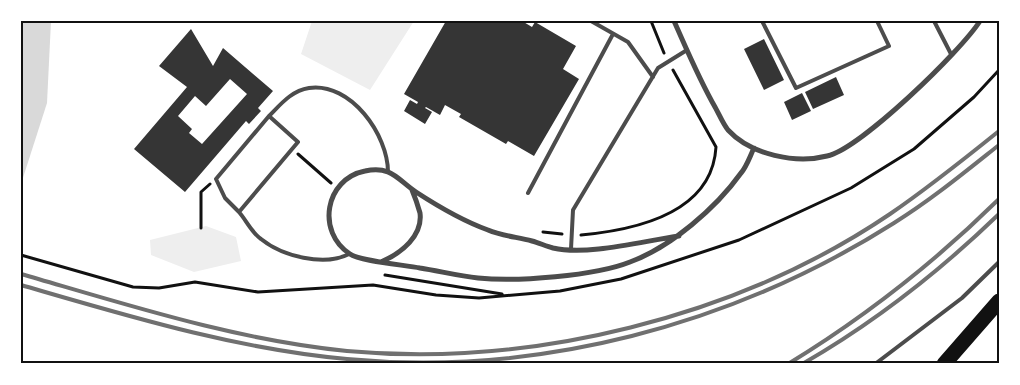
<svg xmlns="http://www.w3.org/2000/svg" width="1020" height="385" viewBox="0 0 1020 385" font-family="Poppins,sans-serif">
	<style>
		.green { fill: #eee }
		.water { fill: #d9d9d9 }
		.building { fill: #353535; fill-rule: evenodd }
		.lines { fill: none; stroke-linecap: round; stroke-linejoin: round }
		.path { stroke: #111; stroke-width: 3 }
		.service { stroke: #4c4c4c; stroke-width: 4 }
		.minor { stroke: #4c4c4c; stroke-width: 5 }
		.motorway { stroke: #111; stroke-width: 15 }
		.rail { stroke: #707070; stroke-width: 4 }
		.neatline { fill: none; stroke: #111; stroke-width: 2 }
	</style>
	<rect width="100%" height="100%" fill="#fff"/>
	<path class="green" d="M312,21H414L370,90L301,54Z
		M206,226L236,237L241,261L194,272L151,255L150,240Z"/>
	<path class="water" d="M21,21H51L47,103L21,184Z"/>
	<path class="building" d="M446,21H522L532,27L535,22L576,46L563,69L579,79L534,156L508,141L506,144L459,117L461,114L445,105L440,115L426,107L425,108L432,112L425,124L404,111L410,100L417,104L418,102L404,94Z
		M191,29L213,66L223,48L273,91L258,108L261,111L249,124L246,121L185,192L134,149L187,87L159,66ZM230,79L247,94L202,144L189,133L192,129L178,116L195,96L206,106Z
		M764,39L784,80L764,90L744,49Z
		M836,77L844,95L813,109L805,92Z
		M802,93L811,111L792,120L784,102Z"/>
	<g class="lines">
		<path class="path" d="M651,21L664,53
			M298,154L331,183
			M201,228V192L210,184
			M543,232L562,234
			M581,235C635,230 712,214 716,147L673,70
			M21,255L133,287L159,288L195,282L258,292L373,285L436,295L479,298L560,291L621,279L739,240L851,188L914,149L974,97L999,70
			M385,275L502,294"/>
		<path class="service" d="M591,21L628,42L653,77
			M762,21L796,88L889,46L877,21
			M934,21L951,54
			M528,193L613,34
			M239,212L225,198L216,179L269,116
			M571,249L573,210L658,68L687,50
			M349,254C324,267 282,256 261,239C252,233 246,220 239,212L298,142L269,116C281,104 291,91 309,88C351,82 388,135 388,172
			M875,364L962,298L999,262"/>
		<path class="minor" d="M674,21C687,50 699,79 715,107C719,114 723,124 728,130C751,155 796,164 827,156C860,149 961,51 980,21
			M679,236C643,241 588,256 553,248C546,246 539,243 532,241C517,237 502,236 488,230C463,221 439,207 416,192C398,180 391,165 365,171C325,179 316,232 350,254C359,261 405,265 420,268C439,271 459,276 478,278C516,282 595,276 630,262C671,247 716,208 741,173C747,166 750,156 754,148
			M383,261C401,253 423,236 420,213C418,206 415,197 412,190"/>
		<path class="motorway" d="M944,364L999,301"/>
		<path class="rail" d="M21,274C128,305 236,340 347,351C531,368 738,317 890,214C928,188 963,160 999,131
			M21,285C128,316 236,349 347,359C538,377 733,325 894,223C931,200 965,172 999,145
			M804,363C875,322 940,271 999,214
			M788,364C865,317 935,262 999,199"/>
	</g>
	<rect width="1020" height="385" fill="none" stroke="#ffffff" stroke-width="45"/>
	<rect x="22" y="22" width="976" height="340" class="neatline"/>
</svg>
